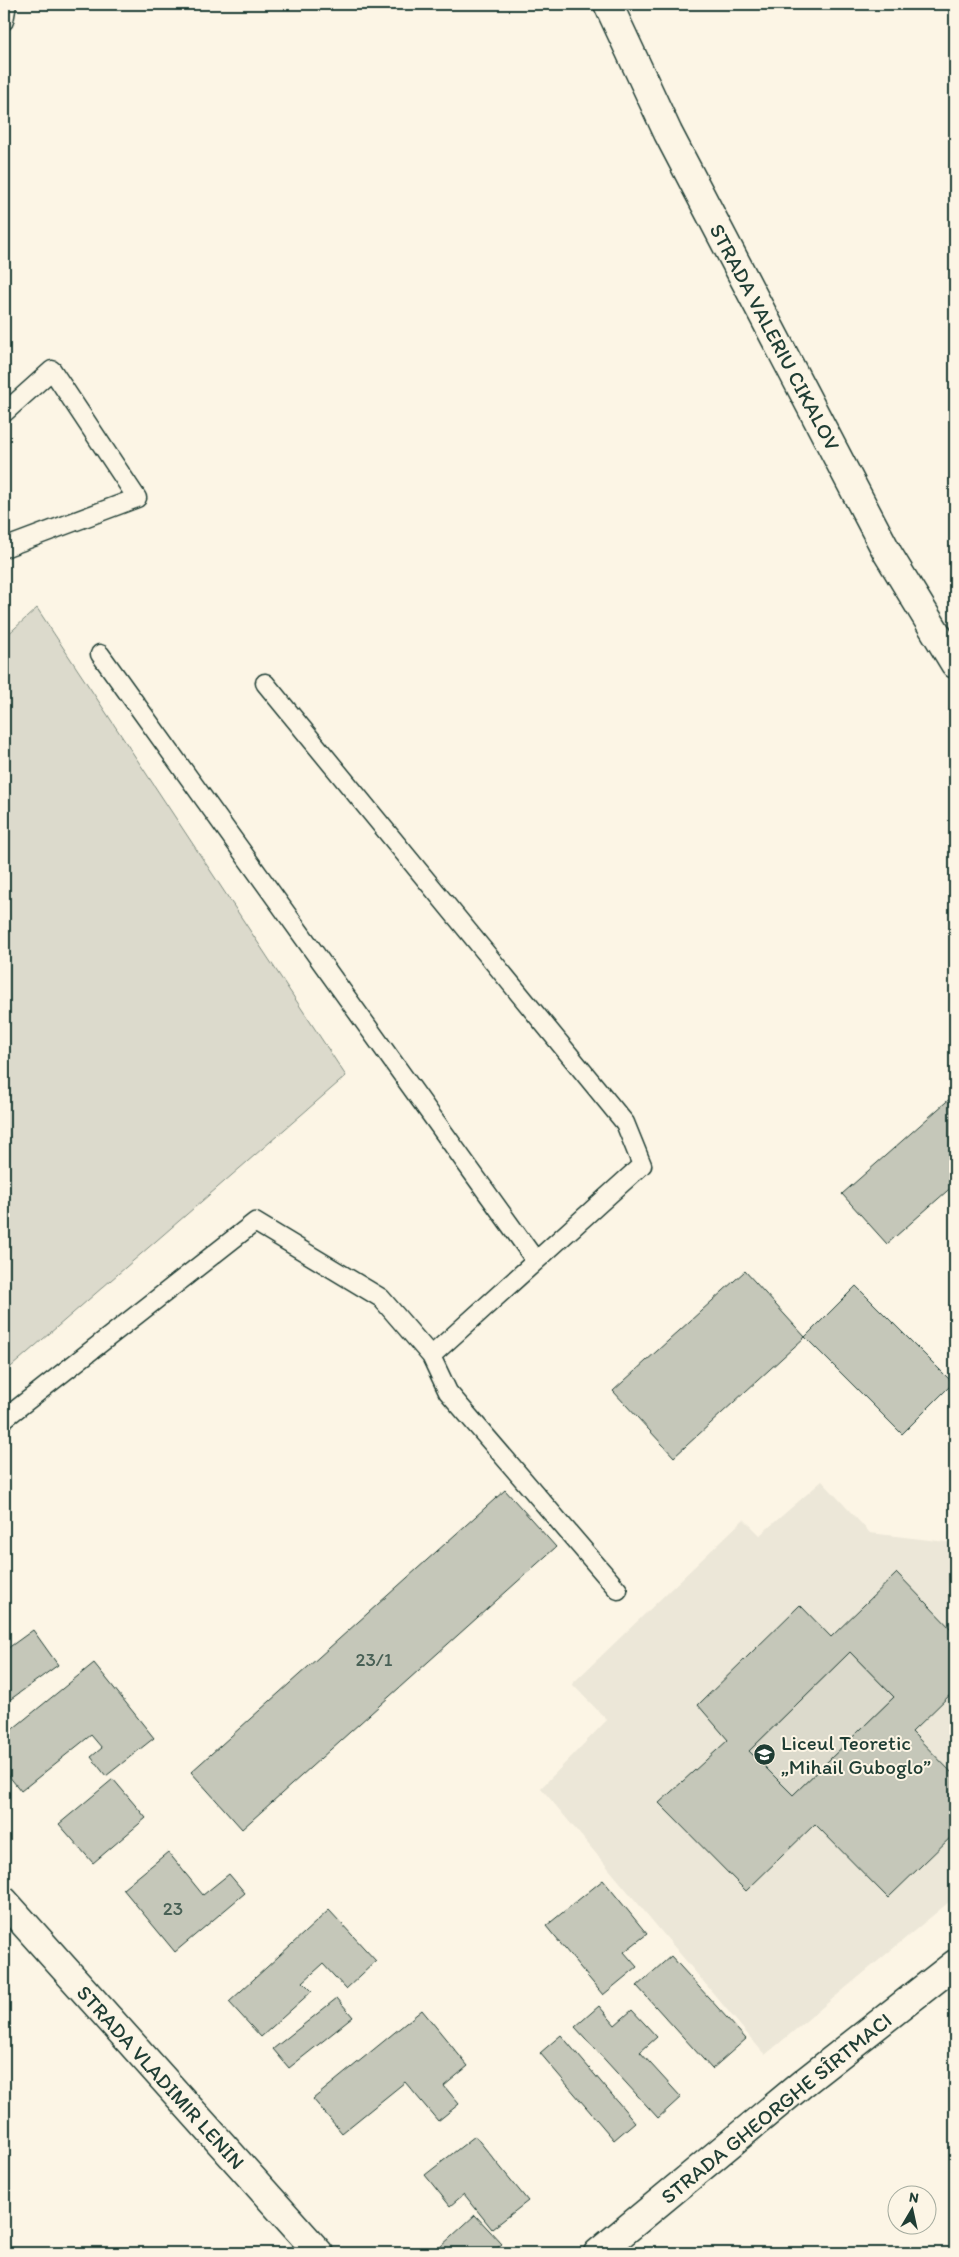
<svg xmlns="http://www.w3.org/2000/svg" width="959" height="2257" viewBox="0 0 959 2257" font-family="Itim,sans-serif">
	<style>
		.built { fill: #ece7d8 }
		.green { fill: #dcdacc; stroke: #7e8c80 }
		.building { fill: #c5c7b9; stroke: #1f3d34; fill-rule: evenodd }
		.lines { fill: none; stroke-linecap: round; stroke-linejoin: round }
		.service-casing { stroke: #1f3d34; stroke-width: 21 }
		.minor-casing { stroke: #1f3d34; stroke-width: 31 }
		.primary-casing { stroke: #1f3d34; stroke-width: 31 }
		.service { stroke: #fcf5e5; stroke-width: 18 }
		.minor { stroke: #fcf5e5; stroke-width: 28 }
		.primary { stroke: #fcf5e5; stroke-width: 28 }
		.labels { text-anchor: middle; dominant-baseline: central; stroke-width: 4; stroke-linejoin: round; paint-order: stroke }
		.number-label { font-size: 19px; fill: #486055 }
		.street-label { font-size: 21px; fill: #1f3d34; stroke: #fcf5e5 }
		.poi-label { font-size: 21px; fill: #1f3d34; stroke: #fcf5e5; text-anchor: start }
	</style>
	<rect width="100%" height="100%" fill="#fcf5e5"/>
	<filter id="ink" filterUnits="userSpaceOnUse"><feTurbulence type="fractalNoise" baseFrequency=".02" numOctaves="2"/><feDisplacementMap in="SourceGraphic" scale="10" xChannelSelector="R" yChannelSelector="G"/><feConvolveMatrix kernelMatrix="1 2 1 2 8 2 1 2 1" color-interpolation-filters="sRGB"/></filter>
	<g filter="url(#ink)">
		<path class="built" d="M822,1481L870,1533L955,1543V1897L765,2055L541,1788L607,1720L572,1684L744,1519L760,1535Z"/>
		<path class="green" d="M37,608L346,1076L4,1373V638Z
			M850,1652L894,1697L793,1795L749,1751Z"/>
		<path class="building" d="M954,1095L955,1184L887,1244L842,1194Z
			M745,1271L805,1337L674,1457L613,1391Z
			M856,1286L953,1383L902,1434L805,1337Z
			M505,1490L556,1547L242,1829L191,1772Z
			M897,1573L955,1633V1690L912,1732L955,1776V1833L888,1898L815,1824L746,1891L659,1803L728,1740L698,1705L800,1605L831,1637ZM850,1652L894,1697L793,1795L749,1751Z
			M33,1630L58,1665L4,1704V1651Z
			M94,1663L154,1738L106,1776L91,1757L102,1748L91,1735L21,1791L4,1770V1736Z
			M113,1779L146,1818L93,1863L59,1824Z
			M168,1852L203,1895L229,1874L245,1893L175,1952L123,1889Z
			M603,1880L647,1934L624,1952L637,1967L603,1995L546,1926Z
			M329,1910L376,1961L346,1989L323,1964L303,1982L312,1991L261,2037L229,2002Z
			M671,1956L746,2039L712,2069L637,1986Z
			M337,1998L353,2017L289,2068L273,2049Z
			M599,2006L615,2025L632,2010L657,2037L640,2052L681,2097L658,2118L575,2027Z
			M422,2010L468,2066L444,2086L459,2104L438,2121L405,2082L342,2133L313,2099Z
			M561,2035L635,2122L614,2140L540,2053Z
			M475,2136L528,2201L492,2229L464,2194L450,2206L425,2175Z
			M475,2215L502,2244L491,2253H446L440,2247Z"/>
		<g class="lines">
			<defs>
				<path id="service" d="M4,21L7,4
					M4,413L52,370L137,498L4,548
					M100,654L536,1261
					M265,683L625,1123L642,1165L431,1356
					M4,1419L255,1222L381,1298L431,1356L448,1392L618,1590"/>
				<path id="minor" d="M608,4L668,133L888,554L955,664
					M598,2253L802,2084L955,1964"/>
				<path id="primary" d="M4,1901L319,2253"/>
			</defs>
			<use href="#service" class="service-casing"/>
			<use href="#minor" class="minor-casing"/>
			<use href="#primary" class="primary-casing"/>
			<use href="#service" class="service"/>
			<use href="#minor" class="minor"/>
			<use href="#primary" class="primary"/>
		</g>
	</g>
	<defs>
		<symbol id="school-disc" viewBox="-11 -11 22 22"><circle r="9.5" fill="#1f3d34" stroke="#fcf5e5"/><path d="M0-5L7-2L0 1L-7-2ZM-4 1L0 2.5L4 1V4Q0 6-4 4Z" fill="#fff"/></symbol>
	</defs>
	<g fill-rule="evenodd">
		<use href="#school-disc" x="752" y="1742" width="25" height="25"/>
	</g>
	<g class="labels">
		<g class="number-label">
			<text x="374" y="1659">23/1</text>
			<text x="173" y="1908">23</text>
		</g>
		<g class="street-label">
			<text transform="translate(775 337) rotate(62)">STRADA VALERIU CIKALOV</text>
			<text transform="translate(161 2077) rotate(48)">STRADA VLADIMIR LENIN</text>
			<text transform="translate(776 2108) rotate(-39)">STRADA GHEORGHE SÎRTMACI</text>
		</g>
		<g class="poi-label">
			<text x="781" y="1742">Liceul Teoretic<tspan x="781" dy="24">„Mihail Guboglo”</tspan></text>
		</g>
	</g>
	<rect width="959" height="2257" fill="none" stroke="#fcf5e5" stroke-width="20"/>
	<rect x="10" y="10" width="939" height="2237" fill="none" stroke="#1f3d34" stroke-width="2" filter="url(#ink)"/>
	<g transform="translate(912 2210) rotate(9)"><circle r="24" fill="#fcf5e5" stroke="#a4ab9e"/>
	<path d="M0-4L9 19L0 12L-9 19Z" fill="#1f3d34"/>
	<text y="-8" font-size="14" font-weight="bold" text-anchor="middle" fill="#1f3d34">N</text>
	</g>
</svg>
